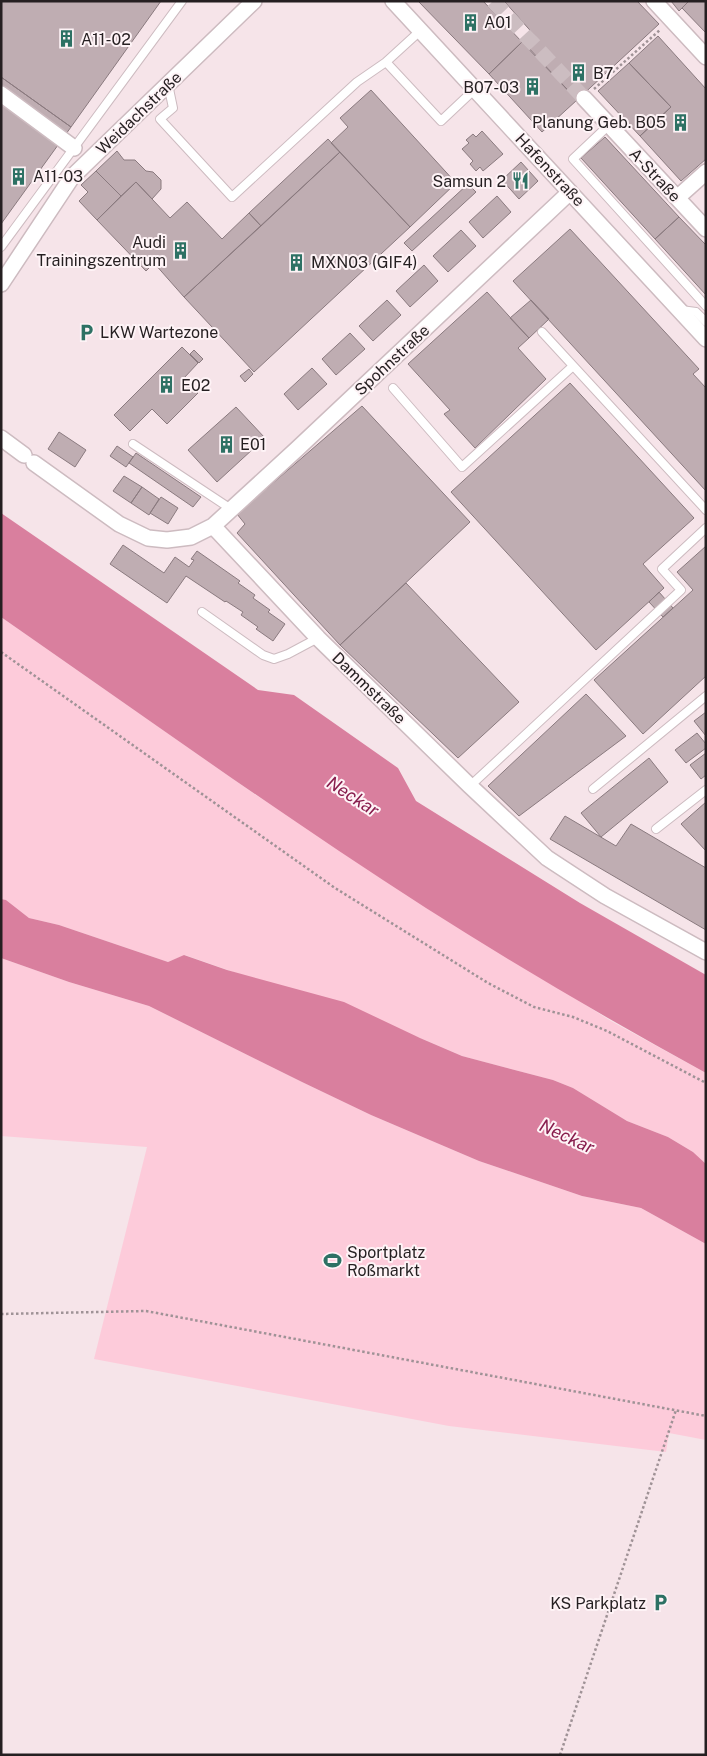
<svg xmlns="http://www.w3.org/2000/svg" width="707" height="1756" viewBox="0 0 707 1756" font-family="'Public Sans',sans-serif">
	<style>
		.green { fill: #fdcbda }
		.water { fill: #d97f9e }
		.building { fill: #bfadb2; stroke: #8a7a7f }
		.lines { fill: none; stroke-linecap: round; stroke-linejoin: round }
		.street-tunnel { stroke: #ccbdc1; stroke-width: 15; stroke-dasharray: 15 8; stroke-linecap: butt }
		.lane-casing { stroke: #cdbbc0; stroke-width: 10 }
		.street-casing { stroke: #cdbbc0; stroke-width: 18 }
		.path { stroke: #9f9296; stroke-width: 2.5; stroke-dasharray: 2.5 2.5; stroke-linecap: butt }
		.lane { stroke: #fff; stroke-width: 8 }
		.street { stroke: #fff; stroke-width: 15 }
		.labels { text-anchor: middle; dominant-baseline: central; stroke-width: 4; stroke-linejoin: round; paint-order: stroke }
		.poi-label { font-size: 16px; fill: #251f21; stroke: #fef3f6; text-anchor: start }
		.street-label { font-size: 16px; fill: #251f21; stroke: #fef3f6 }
		.water-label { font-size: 18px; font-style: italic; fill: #881d4d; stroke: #fef3f6 }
	</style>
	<rect width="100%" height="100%" fill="#f6e4e9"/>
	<path class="green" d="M1,617L253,793L611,1021L706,1073V1164L693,1152L668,1137L627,1121L573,1088L553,1080L462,1056L420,1038L185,955L168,962L59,925L29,918L6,900L1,899Z
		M1,958L69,982L149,1006L302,1082L371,1115L479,1161L582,1196L641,1208L706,1244V1440L669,1433L666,1452L449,1426L94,1359L147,1147L1,1136Z"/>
	<path class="water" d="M1,513L258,690L294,695L398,768L416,801L580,903L706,975V1073C611,1021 517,966 426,908C281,815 142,715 1,617Z
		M1,899L6,900L29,918L59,925L168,962L184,955L227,970L344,1002L420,1038L462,1056L553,1080L573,1088L627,1121L668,1137L693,1152L706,1164V1244L641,1208L582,1196L479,1161L371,1115L302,1082L149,1006L69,982L1,958Z"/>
	<path class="building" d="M1,1H161L71,127L1,77Z
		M418,1H483L522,42L489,74Z
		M504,1H637L659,24L577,100L527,46L536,37Z
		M671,1H689L679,11Z
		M689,1H706V33L682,8Z
		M658,36L706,89V159L681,181L640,136L671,107L629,63Z
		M522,42L577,100L542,132L489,74Z
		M629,63L671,107L640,136L598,91Z
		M1,77L71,127L1,224Z
		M371,90L456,183L410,227L331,143L348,127L340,118Z
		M482,131L503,154L483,171L480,167L476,171L470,164L473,161L462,149L469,143L466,140L473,134L476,137Z
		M605,137L679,217L655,239L581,158Z
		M328,139L340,152L261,226L249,213Z
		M117,151L124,160H135L146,171L153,172L161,180V189L152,199L136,182L121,196L96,171Z
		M340,152L410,227L254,372L184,297Z
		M521,162L538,181L519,199L502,180Z
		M96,171L121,196L97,220L79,201L88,192L81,185Z
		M136,182L170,218L187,202L222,239L249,213L261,226L184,297L154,263L146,271L97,220Z
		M468,184L476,192L412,251L404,243Z
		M497,196L511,212L483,238L469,222Z
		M679,217L706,245V295L655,239Z
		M570,229L699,369L693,374L706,388V491L513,281Z
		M461,230L476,246L448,272L433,256Z
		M424,265L438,281L410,307L396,291Z
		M487,292L529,338L518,348L546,379L475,448L444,414L450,410L408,364Z
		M387,300L401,315L373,341L359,326Z
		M531,300L549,319L529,338L510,318Z
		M350,333L365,349L336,375L322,359Z
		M182,347L198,363L184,378L198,393L167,424L152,409L130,431L114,415Z
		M194,350L203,359L199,363L190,354Z
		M312,368L327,384L298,410L284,394Z
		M249,369L253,374L245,382L240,376Z
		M570,383L694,518L643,564L664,588L596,650L451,492Z
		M362,406L470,522L340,645L237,533L245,524L237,514Z
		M236,407L265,438L217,482L188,450Z
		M59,432L86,450L75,467L48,449Z
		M117,446L133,457L126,467L110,456Z
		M136,453L201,497L193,507L129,463Z
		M124,476L142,487L131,503L113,491Z
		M142,487L159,499L149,515L131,503Z
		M161,497L178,508L168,524L150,513Z
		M123,545L164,573L175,557L189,567L194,560L191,559L197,551L240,581L238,583L255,595L253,598L270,610L268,612L285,624L273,641L256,629L258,627L241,615L243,612L226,601L225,602L186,576L167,603L110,564Z
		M706,546V676L643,734L594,680L693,590L677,572Z
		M406,583L519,702L458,758L340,645Z
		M659,592L673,608L663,617L649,602Z
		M586,694L626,736L519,816L488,786Z
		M706,712V736L694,721Z
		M697,733L706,744V748L686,763L675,750Z
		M706,753V775L701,779L690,765Z
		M649,758L668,782L601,837L581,813Z
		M706,802V851L681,824Z
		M565,816L616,846L631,824L706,868V930L550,839Z"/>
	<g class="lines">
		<path class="street-tunnel" d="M493,1L584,98"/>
		<defs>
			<path id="lane" d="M420,31L386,62L441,121L475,89
				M168,84L173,108L160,119L232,197L357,82L386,62
				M609,125L573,159L706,306
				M1,247L182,1
				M681,310L696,312L706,322
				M542,332L706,510
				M393,388L462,467L573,366
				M133,444L231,509
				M202,612L263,655L274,659L288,654L318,638
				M470,786L681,590L662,569L706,528
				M593,789L706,696
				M656,829L706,790"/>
			<path id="street" d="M393,1L706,339
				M654,1L706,57
				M1,94L74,148
				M584,98L706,229
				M677,198L706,172
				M1,284L72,177L254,1
				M1,438L24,455
				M34,463L119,524L148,538L167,540L191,537L213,526L297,449L570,192
				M213,526L318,638L470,786L547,858L605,896L706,952"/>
		</defs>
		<use href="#lane" class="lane-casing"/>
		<use href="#street" class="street-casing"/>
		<path class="path" d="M594,89L661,29
			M1,652L335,888L488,983L534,1007L573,1017L607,1031L706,1083
			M1,1314L146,1311L706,1416
			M560,1755L676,1410"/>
		<use href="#lane" class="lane"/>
		<use href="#street" class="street"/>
	</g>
	<defs>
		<symbol id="building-bare" viewBox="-9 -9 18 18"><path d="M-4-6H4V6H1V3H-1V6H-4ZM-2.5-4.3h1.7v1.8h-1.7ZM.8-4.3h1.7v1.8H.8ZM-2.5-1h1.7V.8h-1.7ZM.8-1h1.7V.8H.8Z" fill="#2d7164" stroke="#fef3f6" stroke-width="2.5" paint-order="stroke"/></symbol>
		<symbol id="restaurant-bare" viewBox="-9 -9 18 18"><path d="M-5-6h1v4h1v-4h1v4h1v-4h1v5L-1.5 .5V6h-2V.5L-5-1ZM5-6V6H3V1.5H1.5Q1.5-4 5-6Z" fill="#2d7164" stroke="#fef3f6" stroke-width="2.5" paint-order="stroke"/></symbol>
		<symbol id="parking-bare" viewBox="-9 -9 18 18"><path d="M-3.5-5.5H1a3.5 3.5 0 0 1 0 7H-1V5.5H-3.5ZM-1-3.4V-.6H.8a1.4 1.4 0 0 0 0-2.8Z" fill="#2d7164" stroke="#fef3f6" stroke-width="2.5" paint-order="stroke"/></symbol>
		<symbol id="stadium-bare" viewBox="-9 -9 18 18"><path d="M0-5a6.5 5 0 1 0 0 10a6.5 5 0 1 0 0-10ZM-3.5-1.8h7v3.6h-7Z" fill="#2d7164" stroke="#fef3f6" stroke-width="2.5" paint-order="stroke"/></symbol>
	</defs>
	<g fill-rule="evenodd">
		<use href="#building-bare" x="458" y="10" width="25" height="25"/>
		<use href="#building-bare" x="54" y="26" width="25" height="25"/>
		<use href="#building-bare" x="566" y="60" width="25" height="25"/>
		<use href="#building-bare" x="520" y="74" width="25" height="25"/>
		<use href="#building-bare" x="668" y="110" width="25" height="25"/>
		<use href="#building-bare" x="6" y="164" width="25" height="25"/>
		<use href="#restaurant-bare" x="508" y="168" width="25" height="25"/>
		<use href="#building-bare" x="168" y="238" width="25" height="25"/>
		<use href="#building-bare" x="284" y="250" width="25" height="25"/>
		<use href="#parking-bare" x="74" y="320" width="25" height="25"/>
		<use href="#building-bare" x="154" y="372" width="25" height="25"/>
		<use href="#building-bare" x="214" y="432" width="25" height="25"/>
		<use href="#stadium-bare" x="320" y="1248" width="25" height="25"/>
		<use href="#parking-bare" x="648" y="1590" width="25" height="25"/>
	</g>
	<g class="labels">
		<g class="poi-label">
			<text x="484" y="22">A01</text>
			<text x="81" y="39">A11-02</text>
			<text x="593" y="73">B7</text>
			<text x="519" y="87" text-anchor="end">B07-03</text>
			<text x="666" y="122" text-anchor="end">Planung Geb. B05</text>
			<text x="33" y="176">A11-03</text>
			<text x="506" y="181" text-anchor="end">Samsun 2</text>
			<text x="166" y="242" text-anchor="end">Audi<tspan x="166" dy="18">Trainingszentrum</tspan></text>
			<text x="311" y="262">MXN03 (GIF4)</text>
			<text x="100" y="332">LKW Wartezone</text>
			<text x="181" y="385">E02</text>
			<text x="240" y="444">E01</text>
			<text x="347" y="1252">Sportplatz<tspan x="347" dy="18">Roßmarkt</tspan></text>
			<text x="646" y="1603" text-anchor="end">KS Parkplatz</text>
		</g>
		<g class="street-label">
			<text transform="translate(139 113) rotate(-44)">Weidachstraße</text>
			<text transform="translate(550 170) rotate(47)">Hafenstraße</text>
			<text transform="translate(655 175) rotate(47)">A-Straße</text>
			<text transform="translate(392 360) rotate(-43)">Spohnstraße</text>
			<text transform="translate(369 688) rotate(44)">Dammstraße</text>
		</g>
		<g class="water-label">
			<text transform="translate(353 796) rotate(33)">Neckar</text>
			<text transform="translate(567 1136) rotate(25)">Neckar</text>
		</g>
	</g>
	<rect width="707" height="1756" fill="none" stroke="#251f21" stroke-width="5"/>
</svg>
